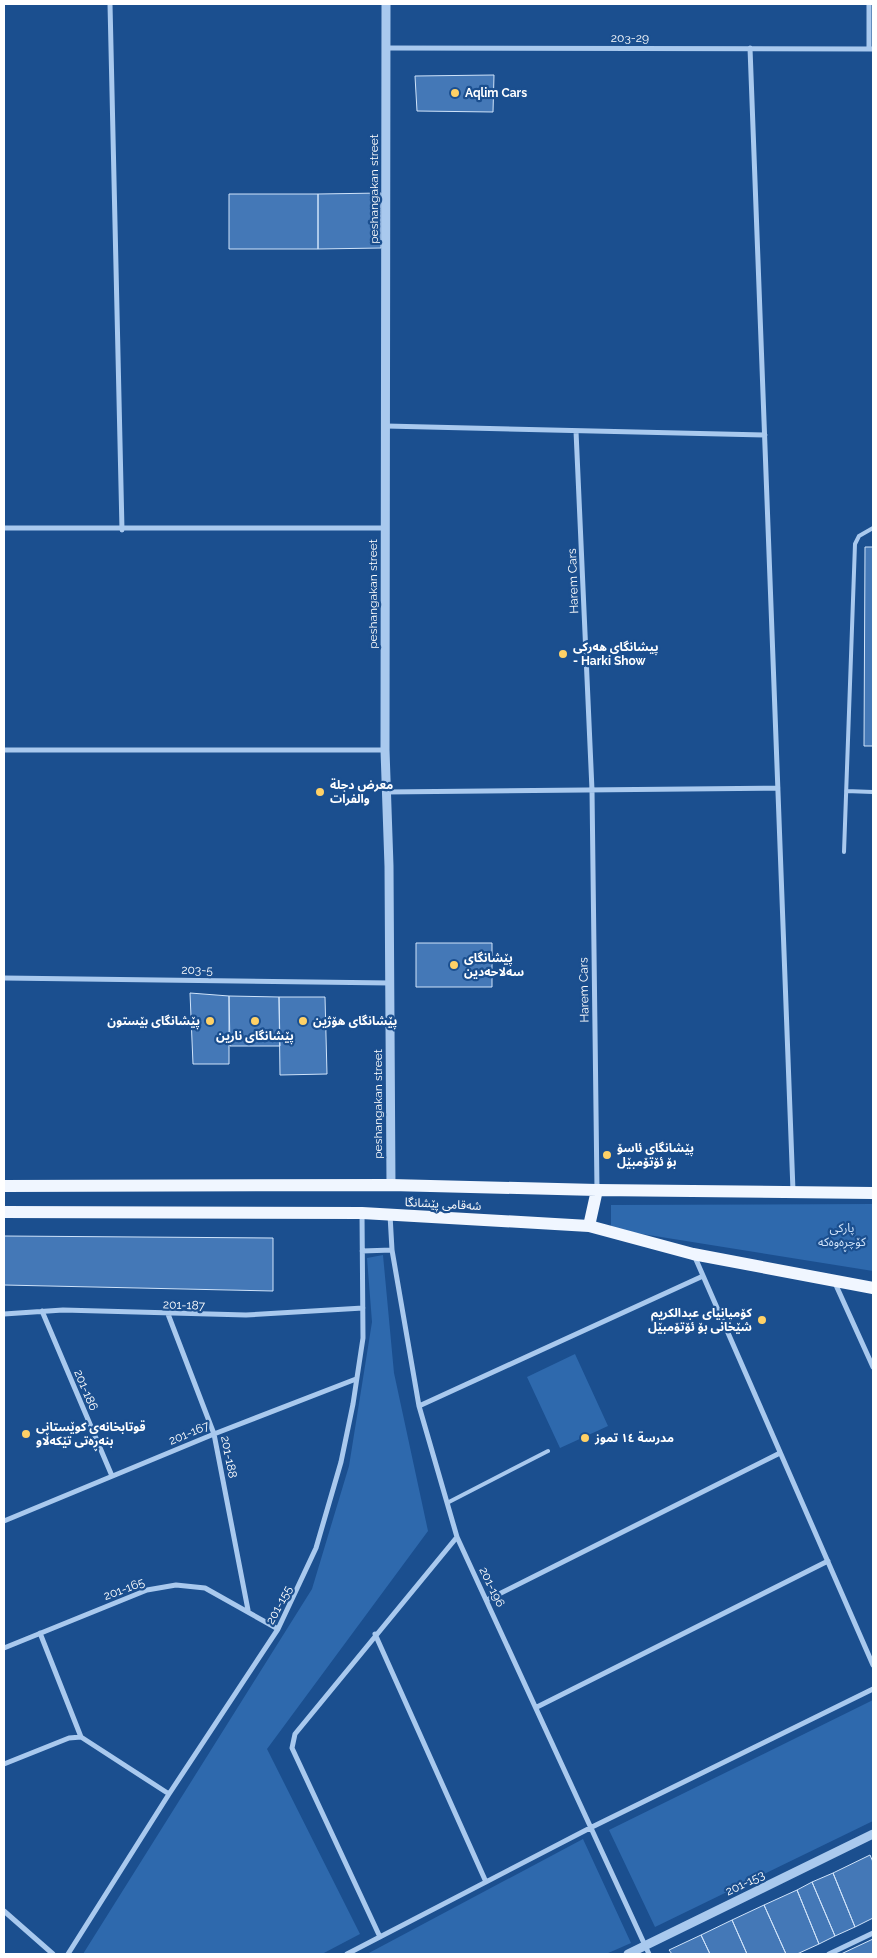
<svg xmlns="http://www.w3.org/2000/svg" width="877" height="1958" viewBox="0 0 877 1958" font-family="Raleway,'Noto Sans Arabic',sans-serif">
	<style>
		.green { fill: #2e69ad }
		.building { fill: #4478b7; stroke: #cfe3fa }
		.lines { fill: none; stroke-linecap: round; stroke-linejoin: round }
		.service { stroke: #a9c9ee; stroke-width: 4 }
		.minor { stroke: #a9c9ee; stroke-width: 5 }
		.tertiary { stroke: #a9c9ee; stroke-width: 9 }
		.primary { stroke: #f0f6ff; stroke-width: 12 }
		.poi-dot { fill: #ffd166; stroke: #1b4f8f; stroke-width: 2 }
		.labels { text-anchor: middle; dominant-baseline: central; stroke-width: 4.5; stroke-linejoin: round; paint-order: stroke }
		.street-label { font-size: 12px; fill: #fff; stroke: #1b4f8f }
		.poi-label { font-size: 12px; font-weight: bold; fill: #fff; stroke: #1b4f8f; text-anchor: start }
		.park-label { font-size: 12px; fill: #cfe3fa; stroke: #1b4f8f }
	</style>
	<rect width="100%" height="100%" fill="#1b4f8f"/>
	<path class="green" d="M873,1204V1271L611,1229V1205Z
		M383,1255L394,1373L428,1531L267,1749L360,1934L322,1954H83L312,1589L349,1466L372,1322L367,1258Z
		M575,1354L608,1426L560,1448L527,1377Z
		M873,1700V1821L655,1927L609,1830Z
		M583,1839L631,1943L606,1954H367Z"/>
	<path class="building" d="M494,75L493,112L417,111L415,76Z
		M381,193V248L318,249V194Z
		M229,194H318V249H229Z
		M865,547H873V746H864Z
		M416,943H492V987H416Z
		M190,993L229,996V1064H193Z
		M229,996L279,997L280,1046H230Z
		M279,997H325L327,1074L280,1075Z
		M4,1236L273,1238V1291L4,1285Z
		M870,1855L873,1862V1918L855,1927L833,1873Z
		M833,1873L855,1927L835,1936L812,1882Z
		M812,1882L835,1936L819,1944L797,1890Z
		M797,1890L819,1944L797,1954H786L764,1905Z
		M764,1905L786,1954H747L732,1920Z
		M732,1920L747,1954H710L701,1935Z
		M701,1935L710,1954H672L669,1950Z
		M873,1939V1954H841Z"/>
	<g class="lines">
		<path class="service" d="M846,791L873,792
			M844,852L855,544L859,536L873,528
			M447,1503L548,1451"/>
		<path class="minor" d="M110,4L122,530
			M387,48L873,49
			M750,48L793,1191
			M869,49V4
			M386,426L765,435
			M576,431L592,790L597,1190
			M4,528H386
			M4,750H385
			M386,792L778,788
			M4,978L390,983
			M390,1215L392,1250L419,1406L457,1537L649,1954
			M362,1251L392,1250
			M694,1255L873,1665
			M835,1283L873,1367
			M42,1311L112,1476
			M4,1314L63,1310L246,1315L363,1308
			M168,1314L214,1434L248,1610
			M419,1406L703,1276
			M4,1521L214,1434L356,1379
			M487,1600L780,1453
			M40,1633L81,1737
			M375,1634L486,1882
			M4,1648L147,1590L176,1585L205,1588L278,1629
			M537,1707L828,1561
			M4,1764L69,1738L81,1737L169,1794
			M4,1911L53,1954
			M380,1937L292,1748L295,1734L457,1537
			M68,1954L169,1794L278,1629L316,1548L341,1462L353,1404L363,1338L362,1213
			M347,1954L590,1828L873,1689
			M829,1954L873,1933"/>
		<path class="tertiary" d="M386,4L385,750L389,866L391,1185
			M628,1954L873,1834"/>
		<path class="primary" d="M4,1186L391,1185L597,1190L873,1193
			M4,1212L362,1213L589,1226L693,1254L873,1288
			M589,1226L597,1190"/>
	</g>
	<g class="poi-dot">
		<circle cx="455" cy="93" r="5"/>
		<circle cx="563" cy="654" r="5"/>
		<circle cx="320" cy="792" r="5"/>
		<circle cx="454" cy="965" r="5"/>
		<circle cx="210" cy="1021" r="5"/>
		<circle cx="255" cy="1021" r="5"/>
		<circle cx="303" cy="1021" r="5"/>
		<circle cx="607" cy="1155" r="5"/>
		<circle cx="762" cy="1320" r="5"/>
		<circle cx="26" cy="1434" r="5"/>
		<circle cx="585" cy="1438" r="5"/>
	</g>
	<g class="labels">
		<g class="street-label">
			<text x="630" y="38">203-29</text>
			<text transform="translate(374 189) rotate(-90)">peshangakan street</text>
			<text transform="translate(573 581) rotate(-92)">Harem Cars</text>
			<text transform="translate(373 594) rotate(-90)">peshangakan street</text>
			<text transform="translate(197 970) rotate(1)">203-5</text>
			<text transform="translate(584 990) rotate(-91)">Harem Cars</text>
			<text transform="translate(378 1104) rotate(-90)">peshangakan street</text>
			<text transform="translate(443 1204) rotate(3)">شەقامی پێشانگا</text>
			<text transform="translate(184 1305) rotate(2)">201-187</text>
			<text transform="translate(86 1390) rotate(67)">201-186</text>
			<text transform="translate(189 1433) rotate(-23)">201-167</text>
			<text transform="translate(229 1457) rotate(79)">201-188</text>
			<text transform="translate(492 1587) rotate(64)">201-196</text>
			<text transform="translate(124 1589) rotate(-21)">201-165</text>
			<text transform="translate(279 1605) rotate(-62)">201-155</text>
			<text transform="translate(745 1883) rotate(-26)">201-153</text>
		</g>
		<g class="poi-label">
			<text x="465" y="93">Aqlim Cars</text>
			<text x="573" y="647">پیشانگای هەرکی<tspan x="573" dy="14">- Harki Show</tspan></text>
			<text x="330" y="785">معرض دجلة<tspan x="330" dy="14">والفرات</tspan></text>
			<text x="464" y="958">پێشانگای<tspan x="464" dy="14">سەلاحەدین</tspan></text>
			<text x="200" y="1021" text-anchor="end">پێشانگای بێستون</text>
			<text x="313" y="1021">پێشانگای هۆژین</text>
			<text x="255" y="1036" text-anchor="middle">پێشانگای نارین</text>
			<text x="617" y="1148">پێشانگای ئاسۆ<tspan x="617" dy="14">بۆ ئۆتۆمبێل</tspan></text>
			<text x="752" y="1313" text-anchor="end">کۆمپانیای عبدالكريم<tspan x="752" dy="14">شێخانی بۆ ئۆتۆمبێل</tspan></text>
			<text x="36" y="1427">قوتابخانەی کوێستانی<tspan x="36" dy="14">بنەڕەتی تێکەڵاو</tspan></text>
			<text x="595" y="1438">مدرسة ١٤ تموز</text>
		</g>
		<g class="park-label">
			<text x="842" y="1228">پارکی<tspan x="842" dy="14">کۆچڕەوەکە</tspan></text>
		</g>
	</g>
	<rect width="877" height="1958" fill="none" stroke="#ffffff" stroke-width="10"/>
</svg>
